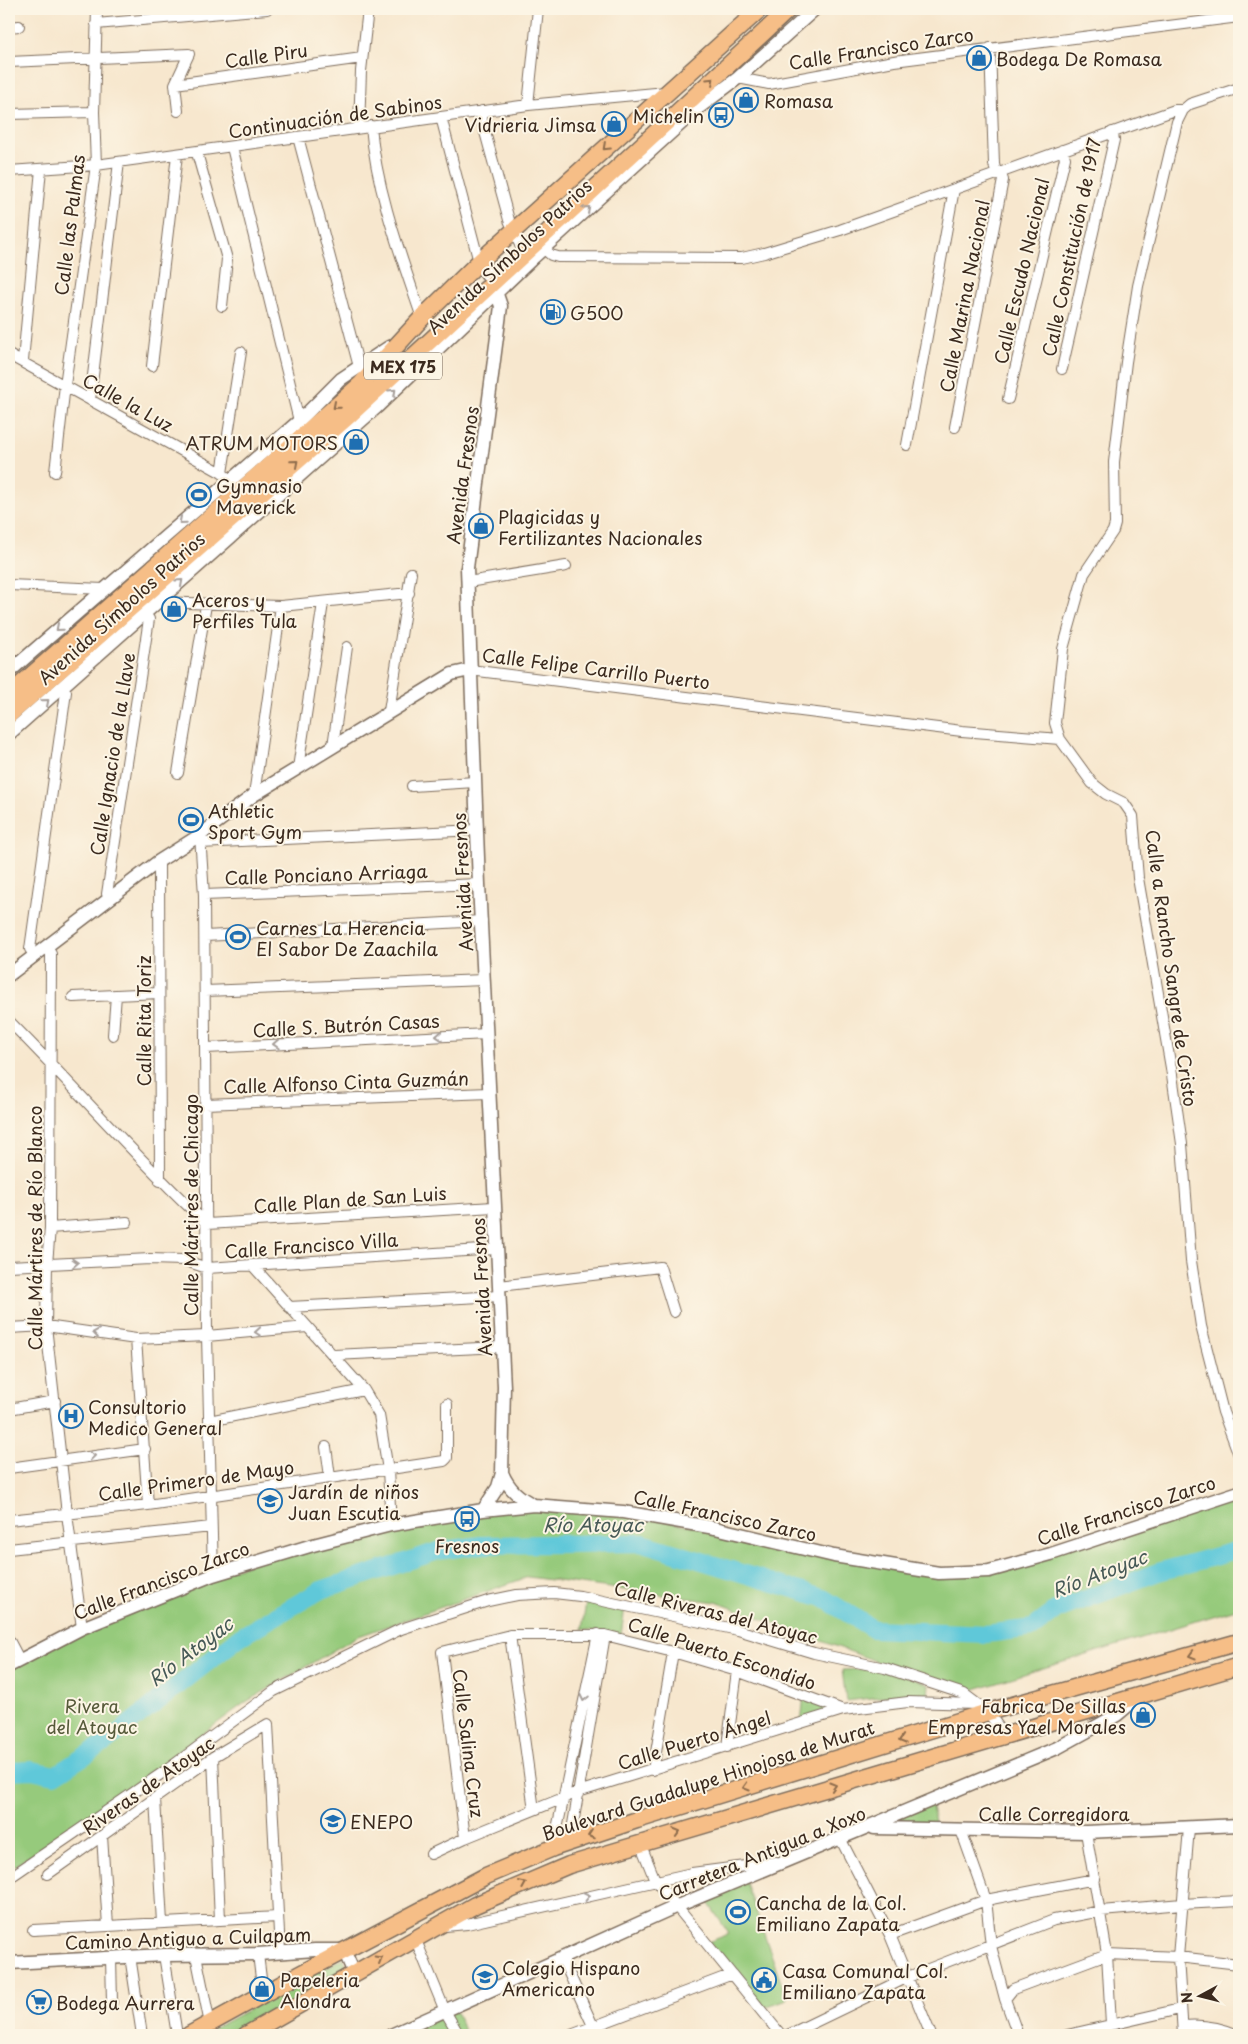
<svg xmlns="http://www.w3.org/2000/svg" width="1248" height="2044" viewBox="0 0 1248 2044" font-family="'Playpen Sans',sans-serif">
	<style>
		.green { fill: #96ca7b; stroke: #687a4c }
		.lines { fill: none; stroke-linecap: round; stroke-linejoin: round }
		.river { stroke: #5ec8d9; stroke-width: 18 }
		.minor-casing { stroke: #7d6c5c; stroke-width: 12 }
		.tertiary-casing { stroke: #7d6c5c; stroke-width: 15 }
		.primary-casing { stroke: #7d6c5c; stroke-width: 19 }
		.minor { stroke: #fff; stroke-width: 10 }
		.tertiary { stroke: #fff; stroke-width: 12 }
		.primary { stroke: #f6be87; stroke-width: 16 }
		.oneway { stroke: #8f6d4d }
		.oneway2 { stroke: #a79f9a }
		.labels { text-anchor: middle; dominant-baseline: central; stroke-width: 4; stroke-linejoin: round; paint-order: stroke }
		.shield { fill: #fcf5e5; stroke: #75675a; stroke-width: 1 }
		.shield-label { font-size: 16px; font-weight: bold; fill: #3b2a1e }
		.street-label { font-size: 18px; fill: #3b2a1e; stroke: #fcf5e5 }
		.poi-label { font-size: 18px; fill: #3b2a1e; stroke: #fcf5e5; text-anchor: start }
		.park-label { font-size: 18px; fill: #565a3a; stroke: #fcf5e5 }
		.water-label { font-size: 19px; font-style: italic; fill: #465956; stroke: #fcf5e5 }
	</style>
	<rect width="100%" height="100%" fill="#fcf5e5"/>
	<filter id="ink" filterUnits="userSpaceOnUse"><feTurbulence type="fractalNoise" baseFrequency=".02" numOctaves="2"/><feDisplacementMap in="SourceGraphic" scale="10" xChannelSelector="R" yChannelSelector="G"/><feConvolveMatrix kernelMatrix="1 2 1 2 8 2 1 2 1" color-interpolation-filters="sRGB"/></filter>
	<filter id="wash" filterUnits="userSpaceOnUse"><feTurbulence type="fractalNoise" baseFrequency=".0096" numOctaves="4" result="noise"/><feDisplacementMap in="SourceGraphic" scale="20" xChannelSelector="R" yChannelSelector="G"/><feGaussianBlur stdDeviation="1.12" result="paint"/><feColorMatrix in="noise" values="0 0 0 0 0 0 0 0 0 0 0 0 0 0 0 0 0 1.4 0 .05"/><feComposite in="paint" operator="in"/></filter>
	<g filter="url(#wash)">
		<rect width="100%" height="100%" fill="#f7e7ce"/>
		<path class="green" d="M1239,1496V1608L962,1693L716,1602L528,1577L356,1637L246,1702L134,1784L9,1870V1667L213,1575L313,1545L483,1510L623,1512L887,1566L989,1571Z
			M586,1602L625,1607L621,1635L582,1629Z
			M885,1668L929,1684L928,1697L889,1696L846,1701L842,1670Z
			M804,1692L843,1710L801,1726Z
			M930,1798L937,1832L860,1829Z
			M745,1880L787,1999L765,2007L708,1942L729,1934L705,1898Z
			M343,1958L351,1972L240,2035H202Z
			M452,2002L466,2035H376Z"/>
		<g class="lines">
			<path class="river" d="M9,1771L32,1770L55,1775L105,1743L240,1637L321,1590L438,1551L481,1545L643,1543L823,1598L873,1629L986,1634L1033,1628L1057,1610L1158,1572L1239,1550"/>
		</g>
	</g>
	<g filter="url(#ink)">
		<g class="lines">
			<defs>
				<path id="minor" d="M96,24L267,9
					M9,27L19,26
					M990,48L994,164L996,173
					M9,62L189,54L175,84L178,111
					M738,78L769,84L894,61L1239,17
					M175,84L362,58
					M1239,88L1190,104L1183,110L1177,122L1138,286L1126,362L1114,462L1115,524L1113,531L1084,574L1063,649L1055,723L1060,739L1092,783L1106,794L1124,803L1133,816L1138,878L1171,1068L1182,1144L1191,1261L1201,1326L1223,1412L1239,1455
					M528,105L538,9
					M482,111V121L509,220L524,254
					M9,114L94,112
					M441,117L479,262
					M371,126C376,190 401,256 422,318
					M359,128L361,71L368,9
					M298,137L359,367
					M232,147L299,421
					M197,153L227,259L222,306
					M9,171L96,165L528,105L666,92
					M544,249L551,255L558,257L742,258L764,253L840,230L1175,110H1183
					M9,355L222,473L230,480
					M23,361L41,169
					M152,366L177,155
					M1062,369L1114,140L1112,132
					M1008,399L1065,158L1062,150
					M90,400L119,162
					M955,427L1003,180L1000,172
					M907,445L954,189
					M55,472L65,385L96,165L94,112L97,9
					M222,473L241,352
					M468,582L566,566
					M9,585L104,589
					M158,602L281,606L409,593
					M470,670L962,731L1060,739
					M389,711L411,573
					M333,746L347,647
					M298,768L323,603
					M178,773L206,605
					M412,786L475,782
					M254,795L281,606
					M200,835L204,895L207,1336L213,1575
					M200,843L477,830
					M159,861L160,1181
					M204,895L479,884
					M110,899L107,894L149,619L145,614
					M205,936L482,921
					M47,947L51,954L50,1228L47,1264L46,1326L67,1514L82,1628
					M34,955L30,949L66,692L62,688
					M205,991L484,980
					M73,997L159,993
					M9,1021C76,1088 138,1160 207,1224L494,1207
					M113,1035L116,995
					M206,1048L487,1034
					M205,1104L489,1093
					M50,1228L127,1222
					M9,1266L150,1259L183,1260L207,1268L496,1249
					M253,1266L364,1390L379,1415L388,1470L391,1525
					M499,1286L660,1267L674,1312
					M289,1307L500,1296
					M9,1328L46,1326L136,1339L207,1336L307,1327
					M136,1339L148,1505
					M334,1355L501,1347
					M9,1409L55,1401
					M209,1421L364,1390
					M326,1447L330,1477
					M9,1468L145,1449
					M9,1520L148,1505L444,1461L447,1458V1404
					M9,1549L211,1527
					M510,1635L534,1810
					M9,1640L19,1659
					M727,1747L737,1671
					M213,1757L220,1920
					M653,1770L673,1652
					M155,1798L162,1923
					M961,1830L986,1900L991,1946L1005,1999L1018,2035
					M1086,1832L1107,1954L1111,2024
					M102,1836L108,1926
					M465,1838L442,1652L510,1635H605L673,1652L737,1671L843,1710
					M840,1838L890,1935L931,2035
					M570,1842L605,1635
					M640,1843L655,1880L781,2035
					M553,1848L598,1634
					M431,1854L465,1838L578,1792L843,1710L908,1702L977,1704
					M48,1874L213,1757L268,1724L280,1952
					M9,1878L168,1769L274,1691L401,1629L488,1601L517,1595L554,1593L580,1596L738,1630L814,1653L885,1668L964,1694L988,1712L1004,1735
					M445,1926L467,1924L692,1873L776,1862
					M33,1930L278,1917
					M890,1935L986,1900L1095,1879
					M415,1938L445,2011L459,2035
					M258,1954L263,1995
					M164,1955L177,2035
					M196,1955L210,2024
					M130,1956L142,2035
					M111,1958L112,2002
					M562,1958L594,2028
					M1005,1999L1013,1989L1107,1954L1178,1957L1239,1964
					M1183,2026C1202,2024 1220,2027 1238,2035
					M571,2035L730,1975
					M788,2035L908,1977L1054,1920L1101,1911L1182,1904L1239,1901
					M1067,2035L1180,2009
					M1183,2035L1178,1957L1189,1828"/>
				<path id="tertiary" d="M479,262L493,283L501,306L467,568L479,884L504,1387L502,1473L498,1487L483,1510
					M9,672L299,421L341,379L389,347
					M9,734L377,407L534,257L697,109L738,78L815,9
					M9,975L159,861L200,835L254,795L452,674L470,670
					M502,1473C509,1489 518,1497 534,1505
					M9,1666L82,1628L213,1575L313,1545L391,1525L483,1510L534,1505L623,1512L715,1528L834,1556L939,1573L989,1571L1051,1554L1239,1492
					M874,1828L1086,1832L1239,1825
					M9,1963L164,1955L258,1954L315,1950H344L354,1973
					M391,2035L675,1907L1057,1748L1117,1715L1137,1698"/>
				<path id="primary" d="M9,695L361,384L422,318L479,262L760,9
					M9,715L351,414L789,9
					M189,2035L300,1974L486,1876L553,1848L637,1820L988,1712L1239,1642
					M246,2035L475,1905L569,1865L1239,1666"/>
			</defs>
			<use href="#minor" class="minor-casing"/>
			<use href="#tertiary" class="tertiary-casing"/>
			<use href="#primary" class="primary-casing"/>
			<use href="#minor" class="minor"/>
			<use href="#tertiary" class="tertiary"/>
			<use href="#primary" class="primary"/>
		</g>
		<defs><path id="oneway-chevron" d="M-2-3.5L2.5 0L-2 3.5" fill="none" stroke-width="1.6" stroke-linecap="round" stroke-linejoin="round" transform="scale(1.25)"/></defs>
		<g class="oneway">
			<use href="#oneway-chevron" transform="translate(711 81) rotate(-43)"/>
			<use href="#oneway-chevron" transform="translate(606 147) rotate(137)"/>
			<use href="#oneway-chevron" transform="translate(336 406) rotate(139)"/>
			<use href="#oneway-chevron" transform="translate(295 463) rotate(-41)"/>
			<use href="#oneway-chevron" transform="translate(1192 1655) rotate(164)"/>
			<use href="#oneway-chevron" transform="translate(902 1740) rotate(163)"/>
			<use href="#oneway-chevron" transform="translate(833 1786) rotate(-17)"/>
			<use href="#oneway-chevron" transform="translate(746 1787) rotate(163)"/>
			<use href="#oneway-chevron" transform="translate(677 1832) rotate(-17)"/>
			<use href="#oneway-chevron" transform="translate(591 1835) rotate(161)"/>
			<use href="#oneway-chevron" transform="translate(523 1884) rotate(-23)"/>
			<use href="#oneway-chevron" transform="translate(379 1959) rotate(-30)"/>
		</g>
		<g class="oneway2">
			<use href="#oneway-chevron" transform="translate(587 209) rotate(-42)"/>
			<use href="#oneway-chevron" transform="translate(393 392) rotate(-43)"/>
			<use href="#oneway-chevron" transform="translate(182 521) rotate(139)"/>
			<use href="#oneway-chevron" transform="translate(180 582) rotate(-42)"/>
			<use href="#oneway-chevron" transform="translate(59 628) rotate(139)"/>
			<use href="#oneway-chevron" transform="translate(46 702) rotate(-41)"/>
			<use href="#oneway-chevron" transform="translate(439 1036) rotate(177)"/>
			<use href="#oneway-chevron" transform="translate(276 1044) rotate(177)"/>
			<use href="#oneway-chevron" transform="translate(75 1263) rotate(-3)"/>
			<use href="#oneway-chevron" transform="translate(258 1332) rotate(175)"/>
			<use href="#oneway-chevron" transform="translate(96 1333) rotate(-172)"/>
			<use href="#oneway-chevron" transform="translate(92 1456) rotate(-7)"/>
			<use href="#oneway-chevron" transform="translate(584 1698) rotate(102)"/>
			<use href="#oneway-chevron" transform="translate(587 1896) rotate(-13)"/>
		</g>
	</g>
	<defs>
		<symbol id="shop-ring" viewBox="-11 -11 22 22"><circle r="9.5" fill="#fcf5e5" stroke="#1f6fb2" stroke-width="1.5"/><path d="M-5-2.5h2.3a2.7 3.5 0 0 1 5.4 0H5L5.5 6h-11ZM-1.5-2.5h3a1.5 2.3 0 0 0-3 0Z" fill="#1f6fb2"/></symbol>
		<symbol id="bus-ring" viewBox="-11 -11 22 22"><circle r="9.5" fill="#fcf5e5" stroke="#1f6fb2" stroke-width="1.5"/><path d="M-5-6H5V4H4V6H2V4H-2V6H-4V4H-5ZM-3.5-4V0h7V-4ZM-3.5 1.2v1.5H-2V1.2ZM2 1.2v1.5H3.5V1.2Z" fill="#1f6fb2"/></symbol>
		<symbol id="fuel-ring" viewBox="-11 -11 22 22"><circle r="9.5" fill="#fcf5e5" stroke="#1f6fb2" stroke-width="1.5"/><path d="M-5.5-6h7V0h2V4h1.3V-2.5L3-4.5l.8-.8L6-3V5H2.5V1h-1V6h-7ZM-4.2-4.7v3.2H.2V-4.7Z" fill="#1f6fb2"/></symbol>
		<symbol id="stadium-ring" viewBox="-11 -11 22 22"><circle r="9.5" fill="#fcf5e5" stroke="#1f6fb2" stroke-width="1.5"/><path d="M0-5a6.5 5 0 1 0 0 10a6.5 5 0 1 0 0-10ZM-3.5-1.8h7v3.6h-7Z" fill="#1f6fb2"/></symbol>
		<symbol id="hospital-ring" viewBox="-11 -11 22 22"><circle r="9.5" fill="#fcf5e5" stroke="#1f6fb2" stroke-width="1.5"/><path d="M-5-5h3v3.5h4V-5h3V5h-3V1.5h-4V5h-3Z" fill="#1f6fb2"/></symbol>
		<symbol id="school-ring" viewBox="-11 -11 22 22"><circle r="9.5" fill="#fcf5e5" stroke="#1f6fb2" stroke-width="1.5"/><path d="M0-5L7-2L0 1L-7-2ZM-4 1L0 2.5L4 1V4Q0 6-4 4Z" fill="#1f6fb2"/></symbol>
		<symbol id="university-ring" viewBox="-11 -11 22 22"><circle r="9.5" fill="#fcf5e5" stroke="#1f6fb2" stroke-width="1.5"/><path d="M0-5L7-2L0 1L-7-2ZM-4 1L0 2.5L4 1V4Q0 6-4 4Z" fill="#1f6fb2"/></symbol>
		<symbol id="civic-ring" viewBox="-11 -11 22 22"><circle r="9.5" fill="#fcf5e5" stroke="#1f6fb2" stroke-width="1.5"/><path d="M-.6-6.5H3V-4.5H.6V-3L4-1V1h2V6H-6V1h2V-1L-.6-3ZM-1.2 2.5V6h2.4V2.5Z" fill="#1f6fb2"/></symbol>
		<symbol id="supermarket-ring" viewBox="-11 -11 22 22"><circle r="9.5" fill="#fcf5e5" stroke="#1f6fb2" stroke-width="1.5"/><path d="M-6-5.5h2.5l.6 2H6L4.5 2H-2.5L-4.4-4H-6ZM-1.5 3.2a1.3 1.3 0 1 0 .1 0ZM3 3.2a1.3 1.3 0 1 0 .1 0Z" fill="#1f6fb2"/></symbol>
	</defs>
	<g fill-rule="evenodd">
		<use href="#shop-ring" x="965" y="44" width="28" height="28"/>
		<use href="#shop-ring" x="732" y="86" width="28" height="28"/>
		<use href="#bus-ring" x="707" y="101" width="28" height="28"/>
		<use href="#shop-ring" x="600" y="110" width="28" height="28"/>
		<use href="#fuel-ring" x="539" y="298" width="28" height="28"/>
		<use href="#shop-ring" x="342" y="428" width="28" height="28"/>
		<use href="#stadium-ring" x="185" y="481" width="28" height="28"/>
		<use href="#shop-ring" x="467" y="512" width="28" height="28"/>
		<use href="#shop-ring" x="160" y="595" width="28" height="28"/>
		<use href="#stadium-ring" x="177" y="806" width="28" height="28"/>
		<use href="#stadium-ring" x="224" y="923" width="28" height="28"/>
		<use href="#hospital-ring" x="57" y="1402" width="28" height="28"/>
		<use href="#school-ring" x="256" y="1487" width="28" height="28"/>
		<use href="#bus-ring" x="453" y="1505" width="28" height="28"/>
		<use href="#shop-ring" x="1129" y="1701" width="28" height="28"/>
		<use href="#university-ring" x="319" y="1807" width="28" height="28"/>
		<use href="#stadium-ring" x="724" y="1898" width="28" height="28"/>
		<use href="#school-ring" x="471" y="1963" width="28" height="28"/>
		<use href="#civic-ring" x="750" y="1966" width="28" height="28"/>
		<use href="#shop-ring" x="248" y="1975" width="28" height="28"/>
		<use href="#supermarket-ring" x="25" y="1988" width="28" height="28"/>
	</g>
	<g class="labels">
		<rect class="shield" x="364" y="352.5" width="78" height="27" rx="4"/>
		<g class="shield-label">
			<text x="403" y="366">MEX 175</text>
		</g>
		<g class="street-label">
			<text transform="translate(881 48) rotate(-9)">Calle Francisco Zarco</text>
			<text transform="translate(266 55) rotate(-8)">Calle Piru</text>
			<text transform="translate(335 116) rotate(-8)">Continuación de Sabinos</text>
			<text transform="translate(69 225) rotate(-83)">Calle las Palmas</text>
			<text transform="translate(1071 247) rotate(-78)">Calle Constitución de 1917</text>
			<text transform="translate(509 256) rotate(-43)">Avenida Símbolos Patrios</text>
			<text transform="translate(1021 271) rotate(-77)">Calle Escudo Nacional</text>
			<text transform="translate(964 296) rotate(-79)">Calle Marina Nacional</text>
			<text transform="translate(128 402) rotate(29)">Calle la Luz</text>
			<text transform="translate(462 475) rotate(-82)">Avenida Fresnos</text>
			<text transform="translate(121 608) rotate(-42)">Avenida Símbolos Patrios</text>
			<text transform="translate(596 668) rotate(7)">Calle Felipe Carrillo Puerto</text>
			<text transform="translate(112 754) rotate(-81)">Calle Ignacio de la Llave</text>
			<text transform="translate(326 874) rotate(-2)">Calle Ponciano Arriaga</text>
			<text transform="translate(462 882) rotate(-93)">Avenida Fresnos</text>
			<text transform="translate(1172 968) rotate(82)">Calle a Rancho Sangre de Cristo</text>
			<text transform="translate(143 1021) rotate(-90)">Calle Rita Toriz</text>
			<text transform="translate(346 1025) rotate(-3)">Calle S. Butrón Casas</text>
			<text transform="translate(346 1082) rotate(-2)">Calle Alfonso Cinta Guzmán</text>
			<text transform="translate(350 1199) rotate(-4)">Calle Plan de San Luis</text>
			<text transform="translate(190 1205) rotate(-90)">Calle Mártires de Chicago</text>
			<text transform="translate(34 1228) rotate(-90)">Calle Mártires de Río Blanco</text>
			<text transform="translate(311 1245) rotate(-4)">Calle Francisco Villa</text>
			<text transform="translate(481 1287) rotate(-93)">Avenida Fresnos</text>
			<text transform="translate(196 1480) rotate(-8)">Calle Primero de Mayo</text>
			<text transform="translate(1126 1510) rotate(-18)">Calle Francisco Zarco</text>
			<text transform="translate(725 1515) rotate(12)">Calle Francisco Zarco</text>
			<text transform="translate(161 1580) rotate(-21)">Calle Francisco Zarco</text>
			<text transform="translate(716 1612) rotate(14)">Calle Riveras del Atoyac</text>
			<text transform="translate(722 1653) rotate(18)">Calle Puerto Escondido</text>
			<text transform="translate(694 1740) rotate(-17)">Calle Puerto Ángel</text>
			<text transform="translate(469 1743) rotate(83)">Calle Salina Cruz</text>
			<text transform="translate(708 1780) rotate(-18)">Boulevard Guadalupe Hinojosa de Murat</text>
			<text transform="translate(148 1785) rotate(-35)">Riveras de Atoyac</text>
			<text x="1054" y="1813">Calle Corregidora</text>
			<text transform="translate(762 1853) rotate(-22)">Carretera Antigua a Xoxo</text>
			<text transform="translate(188 1938) rotate(-2)">Camino Antiguo a Cuilapam</text>
		</g>
		<g class="poi-label">
			<text x="996" y="58">Bodega De Romasa</text>
			<text x="764" y="100">Romasa</text>
			<text x="704" y="115" text-anchor="end">Michelin</text>
			<text x="596" y="124" text-anchor="end">Vidrieria Jimsa</text>
			<text x="570" y="312">G500</text>
			<text x="338" y="442" text-anchor="end">ATRUM MOTORS</text>
			<text x="216" y="485">Gymnasio<tspan x="216" dy="21">Maverick</tspan></text>
			<text x="498" y="516">Plagicidas y<tspan x="498" dy="21">Fertilizantes Nacionales</tspan></text>
			<text x="192" y="599">Aceros y<tspan x="192" dy="21">Perfiles Tula</tspan></text>
			<text x="208" y="810">Athletic<tspan x="208" dy="21">Sport Gym</tspan></text>
			<text x="256" y="927">Carnes La Herencia<tspan x="256" dy="21">El Sabor De Zaachila</tspan></text>
			<text x="88" y="1406">Consultorio<tspan x="88" dy="21">Medico General</tspan></text>
			<text x="288" y="1491">Jardín de niños<tspan x="288" dy="21">Juan Escutia</tspan></text>
			<text x="467" y="1545" text-anchor="middle">Fresnos</text>
			<text x="1126" y="1705" text-anchor="end">Fabrica De Sillas<tspan x="1126" dy="21">Empresas Yael Morales</tspan></text>
			<text x="350" y="1821">ENEPO</text>
			<text x="756" y="1902">Cancha de la Col.<tspan x="756" dy="21">Emiliano Zapata</tspan></text>
			<text x="502" y="1967">Colegio Hispano<tspan x="502" dy="21">Americano</tspan></text>
			<text x="782" y="1970">Casa Comunal Col.<tspan x="782" dy="21">Emiliano Zapata</tspan></text>
			<text x="280" y="1979">Papeleria<tspan x="280" dy="21">Alondra</tspan></text>
			<text x="56" y="2002">Bodega Aurrera</text>
		</g>
		<g class="park-label">
			<text x="92" y="1705">Rivera<tspan x="92" dy="21">del Atoyac</tspan></text>
		</g>
		<g class="water-label">
			<text x="593" y="1524">Río Atoyac</text>
			<text transform="translate(1099 1573) rotate(-21)">Río Atoyac</text>
			<text transform="translate(190 1651) rotate(-37)">Río Atoyac</text>
		</g>
	</g>
	<rect width="1248" height="2044" fill="none" stroke="#fcf5e5" stroke-width="30"/>
	<g transform="translate(1200 1996) rotate(263)" stroke="#fcf5e5" stroke-width="4" paint-order="stroke">
	<path d="M0-4L9 19L0 12L-9 19Z" fill="#3b2a1e"/>
	<text y="-8" font-size="14" font-weight="bold" text-anchor="middle" fill="#3b2a1e">N</text>
	</g>
</svg>
